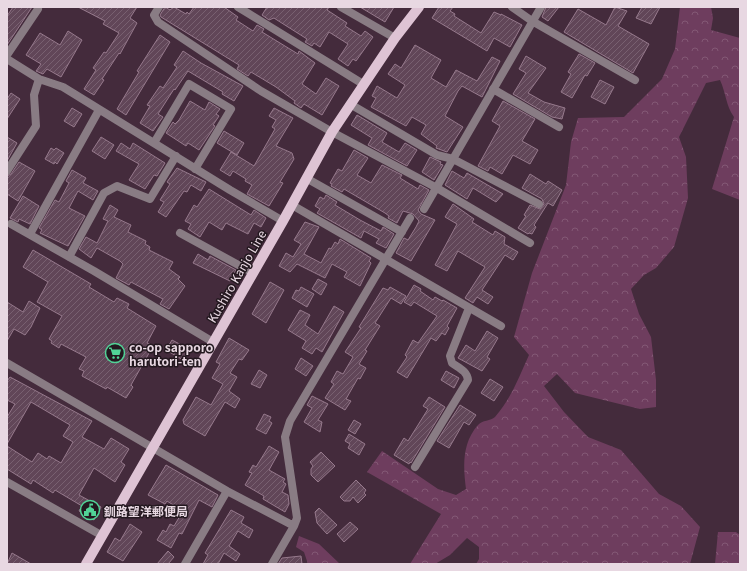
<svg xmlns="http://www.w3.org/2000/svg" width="747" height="571" viewBox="0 0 747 571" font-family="Georgia,'Noto Sans JP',serif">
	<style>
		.forest { fill: url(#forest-crowns) }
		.building { fill: url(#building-hatch); stroke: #96798c }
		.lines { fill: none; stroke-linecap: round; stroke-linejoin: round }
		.street { stroke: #897c84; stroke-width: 8 }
		.primary { stroke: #dec3d4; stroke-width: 10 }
		.labels { text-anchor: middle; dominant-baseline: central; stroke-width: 3; stroke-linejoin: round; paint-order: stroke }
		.street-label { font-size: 12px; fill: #e8d8e2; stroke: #23181f }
		.poi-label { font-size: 12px; font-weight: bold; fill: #e8d8e2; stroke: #23181f; text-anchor: start }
	</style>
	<defs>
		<pattern id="forest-crowns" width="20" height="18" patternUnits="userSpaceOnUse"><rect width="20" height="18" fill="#6e3d5e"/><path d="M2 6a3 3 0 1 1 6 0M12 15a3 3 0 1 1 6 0" fill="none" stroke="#835875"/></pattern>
		<pattern id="building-hatch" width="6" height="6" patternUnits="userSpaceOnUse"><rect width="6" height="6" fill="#614658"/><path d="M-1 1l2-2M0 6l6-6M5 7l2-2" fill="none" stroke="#786070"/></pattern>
	</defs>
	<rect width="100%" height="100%" fill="#442b3c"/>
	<path class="forest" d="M680,7H711L713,18L711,30L740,38V200L712,189L734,117C726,106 726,93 720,80L706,83L679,137L686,157L688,198L674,247L656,268L644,275L631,289L639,314L651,337L656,380V407L640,409L575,393L557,374L544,386L564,412L588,437L621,450L659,494L681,506L700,527L690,564H476L479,559V547L467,538L450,555L435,564H410L441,514L367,472L382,451L438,489L456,495L466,489C463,466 462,443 478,425C482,420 491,421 495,417C511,399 519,377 529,355L514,337L532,273L566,185L571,142L578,118L624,117L662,79L675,49Z
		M718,532H736L740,535V564H715Z
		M299,536L319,544L340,564H308L304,552L296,547Z"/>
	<path class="building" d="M13,7H32L7,45V16Z
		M78,7H137L130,18L137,23L120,54L119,53L102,79L104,80L94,95L84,89L96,70L93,68L104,52L106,53L119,33L103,24L105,21Z
		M165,7L170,10L174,7L186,14L187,12L189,14L194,7H224L238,17L236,20L253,31L257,25L264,29L262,32L298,54L299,51L315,63L302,84L316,94L326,78L339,86L322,115L304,104L301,108L294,103L295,101L276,87L251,72L248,76L237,69L239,65L161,17L160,15Z
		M267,7H329L327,10L347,23L345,26L361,36L365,31L373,37L356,61L353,59L348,66L338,59L348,44L329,32L320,47L314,43L312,46L305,42L307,39L277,20L274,18L269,20L262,15Z
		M360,7H394L385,22Z
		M439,7H453L450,11L455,14L454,16L481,33L494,12L501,15V14L522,25L510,47L494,38L487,51L432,18Z
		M546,7H559L548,21L542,17Z
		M615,7L627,11L618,26L649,44L633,73L564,32L578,9L606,25Z
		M642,7H660L651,24L636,18Z
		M68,31L82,40L61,77L47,69L43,74L36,71L41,64L26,55L40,33L60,45Z
		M160,35L170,42L126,115L117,109L139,72L137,71Z
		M415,45L441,60L431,78L446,87L456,70L477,81L492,57L500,61L482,97L462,86L458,91L445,116L463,127L447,152L436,148L437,146L421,134L426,125L412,117L406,126L371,107L376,98L372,96L377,86L397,98L405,85L388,74L395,64L401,68Z
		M183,51L201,63L243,86L234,101L222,94L223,92L188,71L175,90L174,89L158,114L163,117L153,131L140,123L150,106L147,105L160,86L163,88L177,67L174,65Z
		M579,54L595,63L587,76L585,75L572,98L561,92L571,74L568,72Z
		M526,56L546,68L528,93L544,102L565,108L562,119L552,117L513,94L526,73L519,69Z
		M600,80L614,87L605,104L591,97Z
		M11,93L20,99L7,119V99Z
		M190,101L205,110L209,102L220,109L216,114L219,116L213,125L215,126L199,150L188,143L186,146L166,133L173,122L175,124L179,120Z
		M503,101L535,119L522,141L538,150L530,164L513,155L502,174L490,167L488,171L478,166L500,126L492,121Z
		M72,108L82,114L74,127L64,121Z
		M274,108L293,118L276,146L292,153L294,159L280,182L283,183L269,206L247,194L252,185L245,181L246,179L233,171L230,176L220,170L231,152L254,166L275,129L272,127L276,120L269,116Z
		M357,115L387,133L382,142L399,152L405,143L417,150L407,166L368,145L372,138L351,125Z
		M224,131L244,143L237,155L217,143Z
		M7,137L17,143L7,161Z
		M101,137L114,145L105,159L92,151Z
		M121,143L130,149L133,143L165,163L157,176L154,175L145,189L129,180L139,164L116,151Z
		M51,148L54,150L56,148L64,153L57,164L55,162L54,164L45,159Z
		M354,150L368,158L357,175L371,183L382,165L402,175L400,178L418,189L420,185L429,190L418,210L421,214L435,220L411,261L396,253L404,238L408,240L416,227L419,221L413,214L403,211L397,223L388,218L389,216L385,213L344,189L342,192L331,186L332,184L330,183L338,169L342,171Z
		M430,157L441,162L440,164L443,165L434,180L422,172Z
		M19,162L35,171L18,201L7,194V176L11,174Z
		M177,168L206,182L201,191L191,185L187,192L184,191L166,217L158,212L164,202L160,200L170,184L167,182Z
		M72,170L86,178L83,183L98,191L93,200L78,191L69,208L85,216L68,246L40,233L42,230L39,228L55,200L59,202L69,183L66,181Z
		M452,171L464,178L467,173L503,194L496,202L473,188L467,199L445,185Z
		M530,174L546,184L548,181L562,190L553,206L548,203L534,225L536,227L532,234L529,233L528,234L518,228L526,216L524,215L530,205L540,209L544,204L542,199L522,188Z
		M209,189L251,215L254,210L266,218L261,227L254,223L248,234L226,223L222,230L209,222L200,237L188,229L191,224L185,221L194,205L197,207Z
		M326,195L337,202L335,205L360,220L381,231L383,227L394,234L386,248L376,243L379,239L364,231L361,238L317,213L320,209L315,206L320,197L324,199Z
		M23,196L39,206L30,224L19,219L18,222L10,218Z
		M453,204L474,219L472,222L493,235L495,231L505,237L504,244L518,252L513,260L505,255L482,290L493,297L488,304L477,297L473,303L465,298L485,267L458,251L447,271L435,265L457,224L445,217Z
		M110,205L118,210L114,217L131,225L128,232L146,241L145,244L150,247L149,250L173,262L169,269L180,277L178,279L185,286L169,309L160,304L163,299L161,298L131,282L129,285L116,278L123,264L120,261L97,248L91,258L79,249L86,237L97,243L108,221L103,219Z
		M305,222L319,227L304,254L321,263L329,248L331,249L335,242L338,244L340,239L371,258L369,261L371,263L360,286L344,277L347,272L332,264L325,278L297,264L290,272L279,266L286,253L293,257L301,244L294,240Z
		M33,250L91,284L89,287L114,302L117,298L129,304L127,308L156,326L147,343L153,346L131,385L133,387L126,398L107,387L106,389L82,376L84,371L79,369L86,357L61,344L59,348L51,343L52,341L49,339L62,316L37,302L48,282L23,267Z
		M198,254L208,260L210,256L236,270L230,281L193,263Z
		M318,279L327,284L321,295L312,289Z
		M270,282L284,290L266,323L252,314Z
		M414,285L421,289L420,291L433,300L435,297L442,301L443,300L457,308L447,326L449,328L445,335L442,333L436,341L431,338L407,378L397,372L407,357L405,355L413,340L418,343L437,316L414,302L411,306L404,302Z
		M301,287L314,294L307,307L292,298L296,290L299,291Z
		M390,287L406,296L401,304L391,298L375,323L380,326L365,350L367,351L359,364L366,368L360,379L358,378L346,399L351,401L345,410L325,398L334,384L331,382L337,371L343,374L353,357L345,352L361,328L359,327L383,288L388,290Z
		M29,301L40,308L31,327L25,335L14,329L7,341V302L23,312Z
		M334,306L344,312L322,352L316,348L312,354L302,348L306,341L288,330L300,310L310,315L305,325L318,334Z
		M487,331L498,338L487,357L490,359L482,371L458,358L466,345L475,351Z
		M229,338L249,350L242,360L239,359L230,373L237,377L229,391L240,399L235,408L225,402L205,436L184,424L183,420L196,397L211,405L223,384L212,378L220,364L216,362Z
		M172,340L189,349L183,360L166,350Z
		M301,358L313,366L306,376L295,369Z
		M259,370L267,375L260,388L251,384Z
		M446,371L459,378L454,388L441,380Z
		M10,377L92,421L82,437L104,449L111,438L129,449L121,462L125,465L115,482L94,468L79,495L101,507L94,520L79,511L82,506L55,490L53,493L33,480L31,484L7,469V446L32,462L38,453L47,459L49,456L61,463L73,442L63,436L70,425L31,402L7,444V417L15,404L7,400V381Z
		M490,379L503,387L494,401L481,393Z
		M312,396L328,404L318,420L322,422L320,432L304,422L312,408L307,405Z
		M429,397L445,407L411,463L410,462L409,464L394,455L404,438L408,441L428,409L423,406Z
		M460,405L476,415L469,425L464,422L449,448L437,441Z
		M264,414L271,417L269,421L272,423L266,434L256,429Z
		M354,420L361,424L355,434L348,430Z
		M349,434L365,444L359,455L348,448L350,444L345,441Z
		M269,446L279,452L269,470L285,479L283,482L286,484L282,492L288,495L289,504L285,512L263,499L264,496L245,485L252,473L249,472L253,465L256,467Z
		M321,452L335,466L318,482L311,475V469L313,466L310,462Z
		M166,465L218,495L212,507L199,500L182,534L179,533L171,548L157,540L163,530L166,532L170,524L174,526L183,511L167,501L165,504L148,495Z
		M356,480L366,490L364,493L366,495L358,503L353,497L350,501H344L340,497Z
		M319,508L337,525L327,534L317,523L315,512Z
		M231,510L244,517L241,523L253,530L249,538L238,531L229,546L240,554L236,561L224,553L218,564H203L208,555L205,553Z
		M350,522L358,529L344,542L337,534Z
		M130,524L142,532L123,561L107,552L115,538L120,541Z
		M168,551L174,557L168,564H157Z
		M12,553L31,564H7Z
		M301,556L302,564H278L282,558Z"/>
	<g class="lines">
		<path class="street" d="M159,7L154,15L158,22L261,91L332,132L437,188L530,243
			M238,7L363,84
			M341,7L395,38
			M512,7L532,21L635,80
			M7,55L38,9
			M7,59L39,79L63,87L230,190L283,221
			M493,89L559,127
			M350,104L437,155L453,159L539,204
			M154,143L189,84L231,109L195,169
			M7,171L36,126L34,95L39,79
			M306,178L402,232
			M292,205L501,326
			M424,209L541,7
			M11,224L94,271L213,342
			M180,233L253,273
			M30,234L99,110
			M69,257L104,193L117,186L150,199L176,156
			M7,363L227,491L294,526L272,564
			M415,467L468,380C467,371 459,368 452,363L450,356L469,308
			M7,482L101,535
			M294,526L297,518L285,437L290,421L410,218
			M185,564L227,491"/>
		<path class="primary" d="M86,564L283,221L332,132L395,38L419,7"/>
	</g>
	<defs>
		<symbol id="supermarket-ring" viewBox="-11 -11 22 22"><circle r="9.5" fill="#23181f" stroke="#51d397" stroke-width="1.5"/><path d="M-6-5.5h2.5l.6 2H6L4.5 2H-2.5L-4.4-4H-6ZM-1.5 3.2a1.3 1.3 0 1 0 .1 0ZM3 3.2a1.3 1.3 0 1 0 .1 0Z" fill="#51d397"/></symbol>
		<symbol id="civic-ring" viewBox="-11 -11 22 22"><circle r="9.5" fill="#23181f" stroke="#51d397" stroke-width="1.5"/><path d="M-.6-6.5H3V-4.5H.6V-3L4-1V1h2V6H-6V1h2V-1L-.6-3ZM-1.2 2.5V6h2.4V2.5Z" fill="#51d397"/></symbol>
	</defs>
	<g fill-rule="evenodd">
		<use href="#supermarket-ring" x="104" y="342" width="22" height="22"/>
		<use href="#civic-ring" x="79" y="499" width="22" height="22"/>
	</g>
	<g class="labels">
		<g class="street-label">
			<text transform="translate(236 276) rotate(-60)">Kushiro Kanjo Line</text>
		</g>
		<g class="poi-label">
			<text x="129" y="346">co-op sapporo<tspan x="129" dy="14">harutori-ten</tspan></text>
			<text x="104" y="510">釧路望洋郵便局</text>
		</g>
	</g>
	<rect width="747" height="571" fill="none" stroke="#e8d8e2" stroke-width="16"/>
</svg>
